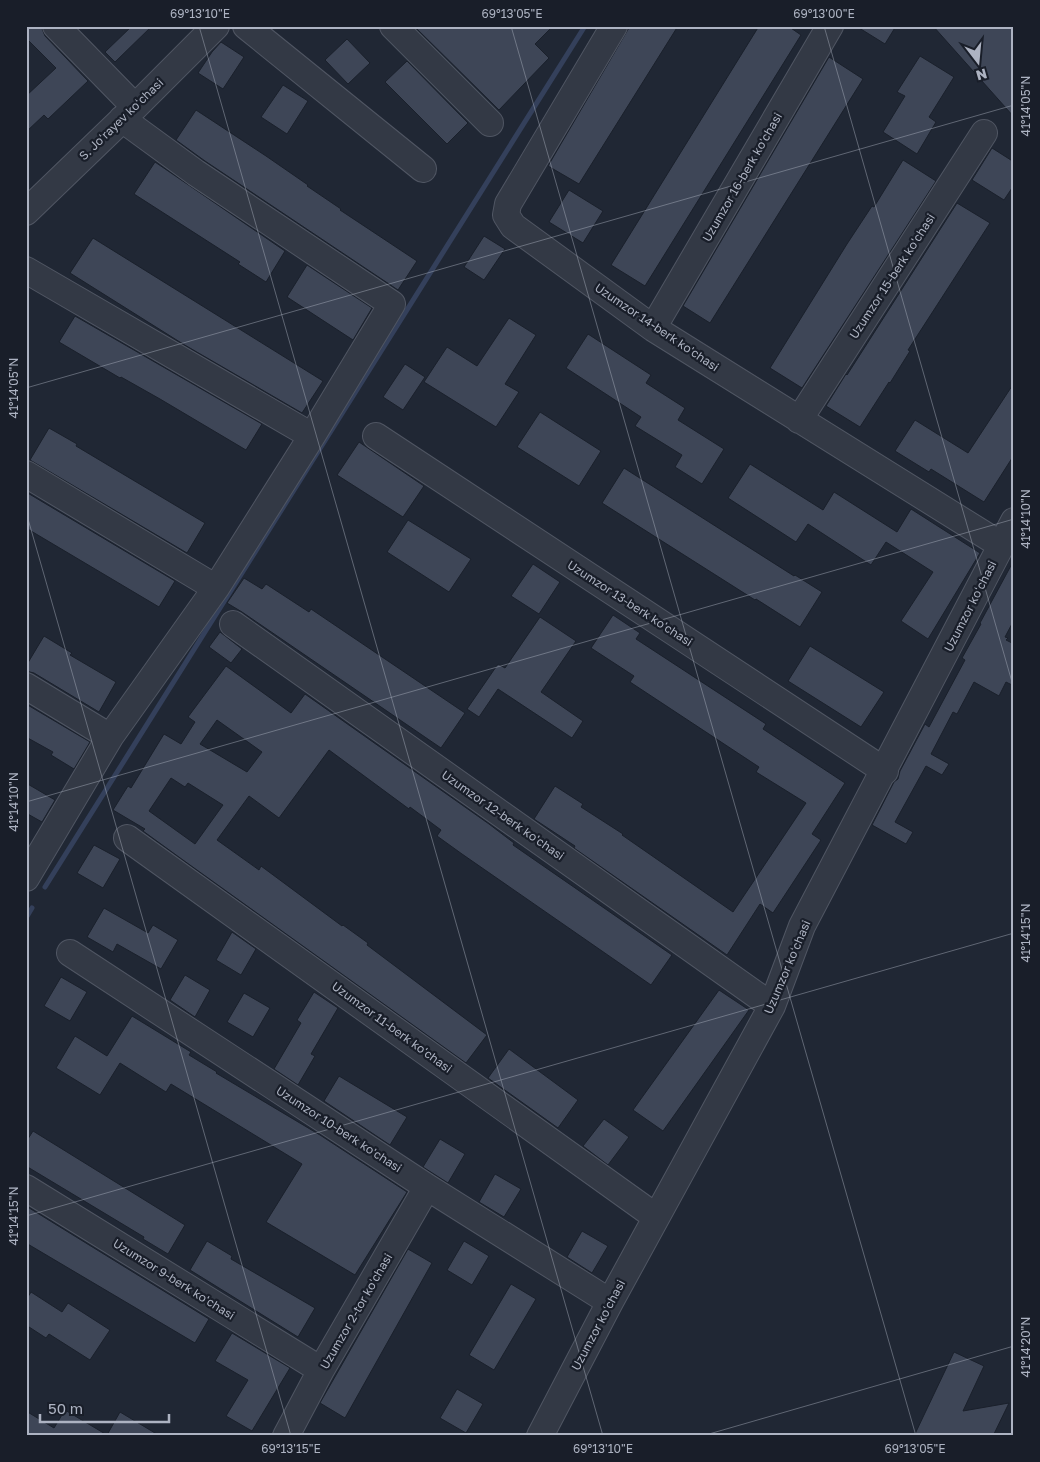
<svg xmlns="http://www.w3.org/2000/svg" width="1040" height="1462" viewBox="0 0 1040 1462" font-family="'Golos Text',sans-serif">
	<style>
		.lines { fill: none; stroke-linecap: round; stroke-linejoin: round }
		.stream { stroke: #34405b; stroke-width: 5 }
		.building { fill: #3e4657; stroke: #1a202b; fill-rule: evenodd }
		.minor-casing { stroke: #505663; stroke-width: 28 }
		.minor { stroke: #333945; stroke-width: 26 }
		.ticks { fill: none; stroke: #adb3c2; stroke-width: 1; stroke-opacity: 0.45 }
		.labels { text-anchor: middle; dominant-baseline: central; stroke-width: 4.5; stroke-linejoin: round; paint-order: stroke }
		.street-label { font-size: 12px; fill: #adb3c2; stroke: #191e29 }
		.neatline { fill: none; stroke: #adb3c2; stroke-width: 2 }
		.ticks-label { font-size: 12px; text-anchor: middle; fill: #adb3c2 }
	</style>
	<rect width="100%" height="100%" fill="#202734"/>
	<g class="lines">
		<path class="stream" d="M45,887L585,26
			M26,918L32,908"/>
	</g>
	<path class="building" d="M26,26H41L45,36L88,81L48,119L44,115L26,132V96L56,68L26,38Z
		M132,26H152L115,62L105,52Z
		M414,26H553L535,44L549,58L499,110Z
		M630,26H678L579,184L548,166Z
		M759,26H788L801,35L645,286L611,265Z
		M856,26H896L885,44Z
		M933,26H1014V117Z
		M347,39L370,63L348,84L325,60Z
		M221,42L244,57L223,89L198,73L212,52Z
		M920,56L954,77L929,117L936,122L917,154L883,132L905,96L897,92Z
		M829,57L863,79L710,323L683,306Z
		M407,61L468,123L447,144L385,82Z
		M283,85L308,101L287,134L261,117Z
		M196,110L266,156L308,185L307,186L341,209L340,210L417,261L398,290L205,161L176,140Z
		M992,148L1014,162V185L1004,200L972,180Z
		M903,160L936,181L802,388L770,368L847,244L872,206L874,207Z
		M155,162L285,251L266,282L238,264L240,262L134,194Z
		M569,190L603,211L583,243L549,222Z
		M957,203L990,223L908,350L910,351L890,383L889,382L860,427L826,406L846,374L847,375Z
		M484,236L505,249L484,280L464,267Z
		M93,238L323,381L302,413L183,344L70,273Z
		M307,265L372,308L353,340L287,297Z
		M75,316L262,424L246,450L160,399L121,377L120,378L59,342Z
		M509,318L536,335L505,384L519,392L496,427L424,382L447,347L477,366Z
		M588,334L651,375L646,383L685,408L678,420L724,449L702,484L675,467L682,455L635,426L641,417L566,368Z
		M405,364L425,377L403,410L383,397Z
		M1014,383V455L984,502L931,469L929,472L895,451L915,420L968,453Z
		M540,412L601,451L579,486L517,447Z
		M49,428L77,444L76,446L205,523L187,553L30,460Z
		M359,442L424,486L403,517L337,475Z
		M750,464L823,510L834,492L897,532L911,509L980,553L928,639L901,621L933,572L886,542L871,565L808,524L796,542L728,498Z
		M624,468L794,576L795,575L822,592L800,627L756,599L755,600L602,503Z
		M26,492L175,581L159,607L26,528Z
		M408,520L471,559L449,592L387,552Z
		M1014,560V620L1005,637L1008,638L1006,640L1014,644V686L1006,682L999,696L974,682L957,714L953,712L931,754L949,764L942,775L926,766L895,822L913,832L906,844L872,825L894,782L898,779L900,771L925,724L929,727L965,660L962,658L981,624L980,623Z
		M533,564L560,582L539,614L511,596Z
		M244,578L262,589L266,584L309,612L311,609L465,713L441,748L242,612L227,603Z
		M613,615L640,633L636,639L766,724L763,729L845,783L812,834L821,840L773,913L760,904L727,955L574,848L575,846L534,819L555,786L583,804L581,807L623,834L622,835L733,912L806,803L756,772L759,767L630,682L634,676L591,648Z
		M540,617L576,641L541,692L583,721L572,738L498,689L479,717L467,709L498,664L505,668Z
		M220,632L242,649L231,663L209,647Z
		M44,636L72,653L70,655L116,682L99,712L34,673L26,671V666Z
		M810,646L884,692L861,727L788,681Z
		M226,666L291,713L305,694L489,824L514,843L513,845L672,955L651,985L462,854L437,836L441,830L410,807L409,809L329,750L279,818L249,796L217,840L259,870L261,866L342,926L343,925L368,943L367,945L487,1035L466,1063L183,860L143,831L145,829L113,810L128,786L131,788L164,734L181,744L195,722L188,717ZM217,720L262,752L247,772L200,744ZM171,778L185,787L188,783L223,805L195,844L149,811Z
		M26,704L90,742L74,769L51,755L53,752L26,737Z
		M26,783L55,800L42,822L26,813Z
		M94,845L120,859L103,888L77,873Z
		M104,908L148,933L153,925L178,940L161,969L117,944L113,952L87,937Z
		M232,932L256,949L241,975L216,960Z
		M185,975L210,990L195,1017L170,1000Z
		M61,977L87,992L70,1021L44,1006Z
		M719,990L749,1010L663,1131L633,1110Z
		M314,992L338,1008L311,1054L315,1056L298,1085L274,1069L301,1023L297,1020Z
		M244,993L270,1008L253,1037L227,1022Z
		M132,1016L191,1052L189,1055L217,1072L216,1073L320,1135L407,1192L355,1275L266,1222L302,1164L171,1084L166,1092L120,1063L100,1095L56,1068L75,1036L107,1056Z
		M509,1049L578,1100L558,1128L488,1078Z
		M339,1076L407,1117L390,1145L324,1101Z
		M604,1119L629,1137L608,1165L583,1146Z
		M33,1131L185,1225L168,1254L143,1239L144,1237L26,1166V1142Z
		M440,1139L465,1154L448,1183L423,1167Z
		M495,1174L521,1189L504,1217L479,1202Z
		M26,1206L209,1319L195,1343L26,1243Z
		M582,1231L608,1246L592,1273L567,1257Z
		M207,1241L232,1256L231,1259L315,1308L298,1337L190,1270Z
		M464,1241L489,1256L472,1285L447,1270Z
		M408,1249L432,1263L345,1418L320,1403Z
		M511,1284L536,1299L494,1370L469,1355Z
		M31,1292L62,1312L68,1303L110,1330L90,1360L49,1334L46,1338L26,1325V1300Z
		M232,1333L290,1368L252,1431L226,1416L248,1380L215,1361Z
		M954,1352L984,1366L963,1411L1009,1403L993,1436H914Z
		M457,1389L483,1404L466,1433L440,1418Z
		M65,1410L107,1435L120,1412L160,1436H26V1411L54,1428Z"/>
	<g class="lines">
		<defs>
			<path id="minor" d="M56,26L135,107
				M246,26L423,169
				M393,26L490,123
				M614,26L508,204L506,215L513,226L653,328L1001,545
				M26,212L135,107L216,26
				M26,270L312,436
				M653,328L830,26
				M799,420L984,133
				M376,436L885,771
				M26,474L216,588
				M233,624L772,1006
				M26,686L110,737
				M127,838L656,1217
				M26,878L110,737L216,588L312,436L392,304L196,173L122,119
				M70,953L427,1187L610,1302
				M26,1188L321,1370
				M286,1436L321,1370L427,1187
				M540,1436L610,1302L772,1006L802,926L1014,521"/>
		</defs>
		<use href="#minor" class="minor-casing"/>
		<use href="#minor" class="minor"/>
	</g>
	<path class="ticks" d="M199,26L603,1436M511,26L916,1436M824,26L1014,689M26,388L1014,105M26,512L291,1436M26,802L1014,519M26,1216L1014,933M702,1436L1014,1346"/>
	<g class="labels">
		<g class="street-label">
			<text transform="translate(121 119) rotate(-44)">S. Joʻrayev koʻchasi</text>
			<text transform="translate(742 177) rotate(-60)">Uzumzor 16-berk ko'chasi</text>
			<text transform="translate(892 276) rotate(-57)">Uzumzor 15-berk ko'chasi</text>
			<text transform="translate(657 327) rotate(34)">Uzumzor 14-berk ko'chasi</text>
			<text transform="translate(630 603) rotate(33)">Uzumzor 13-berk ko'chasi</text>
			<text transform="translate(970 606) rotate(-63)">Uzumzor koʻchasi</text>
			<text transform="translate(503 815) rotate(35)">Uzumzor 12-berk ko'chasi</text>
			<text transform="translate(787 967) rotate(-67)">Uzumzor koʻchasi</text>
			<text transform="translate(392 1027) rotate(36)">Uzumzor 11-berk ko'chasi</text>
			<text transform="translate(339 1129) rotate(33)">Uzumzor 10-berk ko'chasi</text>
			<text transform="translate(174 1279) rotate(32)">Uzumzor 9-berk ko'chasi</text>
			<text transform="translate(356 1311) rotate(-60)">Uzumzor 2-tor ko'chasi</text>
			<text transform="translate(598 1325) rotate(-62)">Uzumzor koʻchasi</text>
		</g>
	</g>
	<rect width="1040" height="1462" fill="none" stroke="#191e29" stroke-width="55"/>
	<g transform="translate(978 62) rotate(164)" stroke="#191e29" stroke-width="4" paint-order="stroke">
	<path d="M0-4L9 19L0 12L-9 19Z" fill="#adb3c2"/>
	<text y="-8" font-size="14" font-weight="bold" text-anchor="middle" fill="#adb3c2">N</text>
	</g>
	<path d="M40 1414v8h129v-8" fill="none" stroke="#adb3c2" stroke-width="2.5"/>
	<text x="48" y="1414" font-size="15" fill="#adb3c2" stroke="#191e29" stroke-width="4" paint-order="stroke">50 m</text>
	<rect x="28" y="28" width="984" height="1406" class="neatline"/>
	<g class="ticks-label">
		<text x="200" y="18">69°13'10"E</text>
		<text x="512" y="18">69°13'05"E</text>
		<text x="824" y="18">69°13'00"E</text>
		<text transform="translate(1026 106) rotate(-90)" y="4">41°14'05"N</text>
		<text transform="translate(14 388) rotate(-90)" y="4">41°14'05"N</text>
		<text transform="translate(1026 519) rotate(-90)" y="4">41°14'10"N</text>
		<text transform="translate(14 802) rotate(-90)" y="4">41°14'10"N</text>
		<text transform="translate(1026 933) rotate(-90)" y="4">41°14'15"N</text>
		<text transform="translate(14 1216) rotate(-90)" y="4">41°14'15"N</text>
		<text transform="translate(1026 1347) rotate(-90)" y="4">41°14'20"N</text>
		<text x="291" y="1453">69°13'15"E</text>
		<text x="603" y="1453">69°13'10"E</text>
		<text x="915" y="1453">69°13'05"E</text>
	</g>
</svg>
